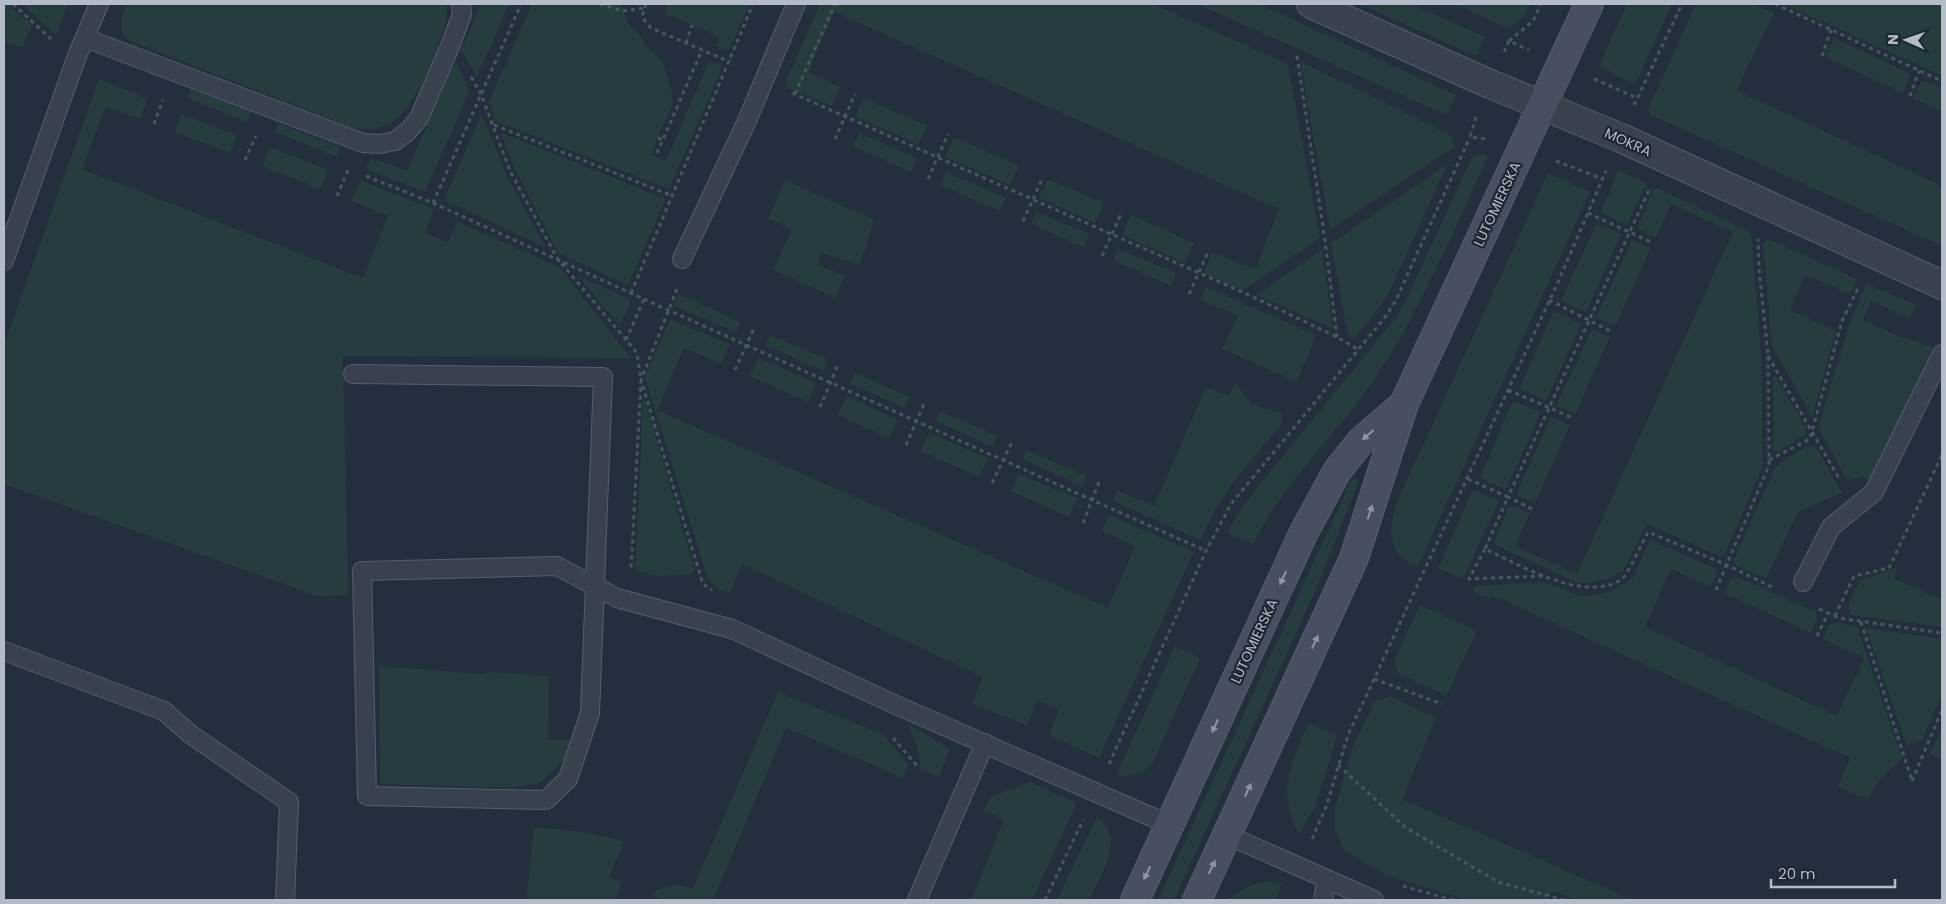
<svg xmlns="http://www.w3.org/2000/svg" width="1946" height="904" viewBox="0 0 1946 904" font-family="Poppins,sans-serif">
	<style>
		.green { fill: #263c3f }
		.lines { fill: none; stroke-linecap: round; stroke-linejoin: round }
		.service-casing { stroke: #565f6c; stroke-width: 20 }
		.minor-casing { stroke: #565f6c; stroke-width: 30 }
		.secondary-casing { stroke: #565f6c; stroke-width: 30 }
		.path { stroke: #44595c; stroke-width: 3; stroke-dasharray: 4 4; stroke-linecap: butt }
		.service { stroke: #38414e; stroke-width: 18 }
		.minor { stroke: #38414e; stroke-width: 28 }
		.secondary { stroke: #465061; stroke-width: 28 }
		.oneway { fill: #8e96a5 }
		.labels { text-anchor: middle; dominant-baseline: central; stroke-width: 4.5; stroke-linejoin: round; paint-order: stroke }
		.street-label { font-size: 14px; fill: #b4bcc9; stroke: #1d2633 }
	</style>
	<rect width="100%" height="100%" fill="#242f3e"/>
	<path class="green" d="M4,4H8L32,25L22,48L4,40Z
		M22,4H68L56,35Z
		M127,4H411L416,6L417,4H447C451,28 415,109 394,121C381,130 368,130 353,128L130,41L121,31V18Z
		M481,4H509L477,77L461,50Z
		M532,4H621L628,23L644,40L645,46L663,61L671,90L673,103L651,155L666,161L709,61L723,66L669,189L495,121L489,101Z
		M668,4H750L729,50L716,46L720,37L664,13Z
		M820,4H1153L1288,64L1320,238L1243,290L1204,273L1212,252L1255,270L1279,209L834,12L808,72L840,87L832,106L787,88L786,81Z
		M1197,4H1259L1456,95L1447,115Z
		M1359,4H1412L1485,37L1476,56Z
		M1455,4H1530L1524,17L1506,28Z
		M1627,4H1672L1635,85L1599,66Z
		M1696,4H1753L1774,13L1737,89L1746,95L1942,186V246L1651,115L1648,109Z
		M1784,4H1942V76Z
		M1834,38L1911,74L1903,93L1825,57Z
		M455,61L470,90L425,192L366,169L371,158L407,171Z
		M1300,61L1447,133L1453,139L1454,147L1330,230Z
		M99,79L148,99L140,119L106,106L82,169L363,278L388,216L351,201L361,181L434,209L425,233L448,242L457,222L559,267L631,358L343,356L348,595L317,596L4,484V345Z
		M1922,80L1942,89V111L1913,98Z
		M191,89L251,112L247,122L187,98Z
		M863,98L927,126L918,144L855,117Z
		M181,114L237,135L230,153L175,132Z
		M481,115L490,133L507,176L545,247L444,200Z
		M278,123L340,147L337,157L275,132Z
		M500,132L666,199L628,285L558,253L515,169Z
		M859,133L917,158L911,172L853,146Z
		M954,137L1019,166L1010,185L945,157Z
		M270,147L328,170L320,189L262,166Z
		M1480,154L1488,157C1453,231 1422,308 1376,377C1338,434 1283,482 1253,544L1227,533L1240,511L1256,489L1397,316L1408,296L1471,159Z
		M1447,165L1389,293L1375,313L1354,338L1348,335L1331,243Z
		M1618,170L1645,182L1646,185L1627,225L1601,213Z
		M946,172L1006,198L1000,211L940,185Z
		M1548,173L1590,192L1418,566C1386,554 1389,533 1396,504Z
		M1048,179L1104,203L1095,223L1039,198Z
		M785,180L874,220L860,265L821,253L817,264L845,276L835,298L773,270L792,229L768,219Z
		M1658,188L1751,233L1761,353L1763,466L1725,554L1719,556L1647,524L1623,571L1611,578L1589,583H1578L1497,546L1494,541L1510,505L1530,513L1515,546L1577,574L1733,232L1671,204L1656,237L1639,230V225L1653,190Z
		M1036,212L1089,234L1083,247L1031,224Z
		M1131,215L1194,243L1185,263L1122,235Z
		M1596,224L1621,234L1586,312L1561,301Z
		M1768,239L1857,279L1850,294L1805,275L1790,310L1836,331L1812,417L1772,346L1763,243Z
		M1632,240L1651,248L1615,326L1596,318Z
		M1118,249L1176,273L1171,286L1113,260Z
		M1322,249L1333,329L1257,295Z
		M577,275L631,300L620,326Z
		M1866,284L1917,305L1908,318L1871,301L1863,320L1899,336L1933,347L1874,476L1867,481L1864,476L1848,481L1818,427L1851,320Z
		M1205,287L1316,335L1297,382L1222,349L1238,316L1201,300Z
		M679,294L740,322L736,332L674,306Z
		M1554,311L1581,324L1546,401L1519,389Z
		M670,319L730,345L721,364L684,348L657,410L1108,608L1135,546L1102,531L1109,515L1194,552L1099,758L1049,735L1059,709L1037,701L1027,726L972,703L983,677L742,564L729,594L719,589L708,579L645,378Z
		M1592,329L1610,337L1575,414L1556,406Z
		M770,335L828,360L823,371L766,345Z
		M759,358L816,383L808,402L749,376Z
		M855,373L910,397L904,408L851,384Z
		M1775,375L1806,428L1804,436L1778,452L1773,450V377Z
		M1235,383L1252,404L1282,414V424L1238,476L1216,508L1200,540L1113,501L1117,490L1154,506L1206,387L1229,396Z
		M847,396L898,420L889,438L837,415Z
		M645,400L695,571L690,575L657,576L635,570L643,401Z
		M1513,401L1541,412L1506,490L1480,478Z
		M940,411L997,436L993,447L935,421Z
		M1551,417L1570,425L1535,503L1516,495Z
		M929,433L988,458L979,477L921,451Z
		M1808,445L1817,449L1842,493L1798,512L1766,579L1736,566L1734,559L1776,466Z
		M1027,450L1086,476L1082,487L1023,459Z
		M1019,474L1077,498L1069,517L1011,491Z
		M1356,478L1359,479L1358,483L1313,596L1174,900H1158L1352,479Z
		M1473,490L1499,501L1463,579L1438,568Z
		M1650,540L1715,568L1717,574L1711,587L1671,569L1645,627L1837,716L1864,658L1823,639L1828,626L1836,623L1857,626L1902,759L1879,780L1868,799L1838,787L1850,758L1492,595L1491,599L1473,591L1475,586L1545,582L1583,597L1612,591L1632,579Z
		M1897,568L1894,578L1942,600V627L1851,615L1848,607L1859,581Z
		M1737,577L1816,612L1817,619L1811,633L1724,593L1730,580Z
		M1420,605L1477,631L1446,696L1398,673L1394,661Z
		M1866,628L1942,639V695L1922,740L1907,746Z
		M1175,646L1200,658L1154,760C1144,774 1133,777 1116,776Z
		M379,666L482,674L491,672L549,676L548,740H571L567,757L539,783L510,788L380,784Z
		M778,692L883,734L908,764L903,778L786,728L713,900H664L650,895C666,884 676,884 693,888Z
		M1390,696L1436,718L1402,799L1633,900H1575L1552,891L1547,900H1466L1388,876L1344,850L1335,830V809L1353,747L1374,702Z
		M906,723L950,749L939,777L921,770L917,745Z
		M1309,723L1337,736L1315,807L1299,834C1276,791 1291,763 1309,723Z
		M1942,727V760L1930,754Z
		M1030,782L1077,803L1032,900H971L1004,820L983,810L992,796Z
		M1097,817C1127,837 1101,875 1089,900H1057Z
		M534,828C566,829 593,832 624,842L609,877L622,883L615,900H526Z
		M1267,882L1282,883L1276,900H1226L1251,885Z"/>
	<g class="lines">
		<defs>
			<path id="service" d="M85,38L363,143L379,144L395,141L408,131L419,118L451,44L462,14L461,4
				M682,259L746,123L796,4
				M4,261L77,56L99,4
				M353,374L603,377L590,713L568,779L546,800L367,796L362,571L557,566L617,598L732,629L896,705L1170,825
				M1803,582L1831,527L1874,492L1942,354
				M4,651L164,711L190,734L289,802L285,900
				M1227,835L1374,900
				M917,900L985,743
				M1323,900L1327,880"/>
			<path id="minor" d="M1311,4L1490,84L1621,138L1942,285"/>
			<path id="secondary" d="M1135,900L1303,534L1337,471L1361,441L1404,404
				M1197,900L1354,558L1404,404L1589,4"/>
		</defs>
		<use href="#service" class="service-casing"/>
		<use href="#minor" class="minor-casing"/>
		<use href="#secondary" class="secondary-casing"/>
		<path class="path" d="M13,4L51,39
			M600,4L623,11L645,8
			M646,4L642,17L651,28L730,62
			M1775,4L1942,81
			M1509,41L1533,21L1541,4
			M686,43L692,25
			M1504,52L1509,41L1529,50
			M1297,56L1325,240L1337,337
			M1822,56L1831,30
			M471,77L481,94L510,171L557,258L637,353L641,380L631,571
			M1594,79L1637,98
			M792,93L1249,295L1337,337L1359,350
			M795,94L835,4
			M1910,96L1919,71
			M1634,105L1682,4
			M1476,117L1470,137L1488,139
			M154,124L163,100
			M494,125L673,196
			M658,138L663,140
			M835,139L855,94
			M657,153L702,50
			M245,160L256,136
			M1556,161L1603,179
			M366,176L433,203L668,310L1206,551
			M928,179L948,134
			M337,196L348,170
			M433,203L521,4
			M1588,213L1653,243
			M1023,221L1043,177
			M1102,256L1122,212
			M677,289L641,380L703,584L712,590
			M631,293L753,4
			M1189,294L1209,250
			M1549,300L1612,332
			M626,340L644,299
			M1768,356L1840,480
			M735,370L754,328
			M1508,390L1573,418
			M820,407L838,365
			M906,445L924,404
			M1769,460L1810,439L1842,321L1859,286
			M1468,479L1508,497L1485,549C1520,565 1585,604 1622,579C1628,574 1643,541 1648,532L1727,565L1772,587
			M992,483L1012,442
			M1532,509L1508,497L1649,190
			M1083,523L1099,482
			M1485,549L1469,579L1543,576
			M1716,590L1769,465L1768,355L1759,269L1758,239
			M1819,609L1839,618L1942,633
			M1835,616L1854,576L1889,568L1942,455
			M1861,622L1912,781
			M1817,636L1828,613
			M1374,679L1442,704
			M893,738L919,768
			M1109,764L1206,551L1231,504L1386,316L1396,300L1470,137
			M1338,765L1405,827L1498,882L1564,900
			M1912,781L1942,710
			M1312,839L1326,807L1348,735L1559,280L1606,171
			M1403,886L1453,900
			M1045,900L1083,820"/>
		<use href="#service" class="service"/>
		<use href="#minor" class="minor"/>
		<use href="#secondary" class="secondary"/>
	</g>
	<defs><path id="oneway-solid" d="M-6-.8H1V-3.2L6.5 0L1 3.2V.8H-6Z" transform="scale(1.25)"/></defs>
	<g class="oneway">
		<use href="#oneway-solid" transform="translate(1368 435) rotate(139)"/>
		<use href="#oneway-solid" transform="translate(1370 512) rotate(-72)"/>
		<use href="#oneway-solid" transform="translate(1283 578) rotate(115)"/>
		<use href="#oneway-solid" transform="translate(1315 642) rotate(-65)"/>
		<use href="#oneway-solid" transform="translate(1215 726) rotate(115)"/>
		<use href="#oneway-solid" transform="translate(1248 790) rotate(-65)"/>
		<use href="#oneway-solid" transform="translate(1212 867) rotate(-65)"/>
		<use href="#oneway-solid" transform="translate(1147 873) rotate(115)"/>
	</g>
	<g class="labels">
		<g class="street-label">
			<text transform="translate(1628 142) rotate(24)">MOKRA</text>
			<text transform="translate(1497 204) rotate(-65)">LUTOMIERSKA</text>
			<text transform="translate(1254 641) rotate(-65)">LUTOMIERSKA</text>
		</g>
	</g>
	<rect width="1946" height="904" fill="none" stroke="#b4bcc9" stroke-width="10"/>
	<g transform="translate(1906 40) rotate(272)" stroke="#1d2633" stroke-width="4" paint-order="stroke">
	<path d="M0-4L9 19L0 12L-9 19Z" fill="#b4bcc9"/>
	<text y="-8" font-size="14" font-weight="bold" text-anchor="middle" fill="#b4bcc9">N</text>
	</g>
	<path d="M1771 879v8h124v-8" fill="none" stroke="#b4bcc9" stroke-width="2.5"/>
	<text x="1778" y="879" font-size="15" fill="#b4bcc9" stroke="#1d2633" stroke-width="4" paint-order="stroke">20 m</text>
</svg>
